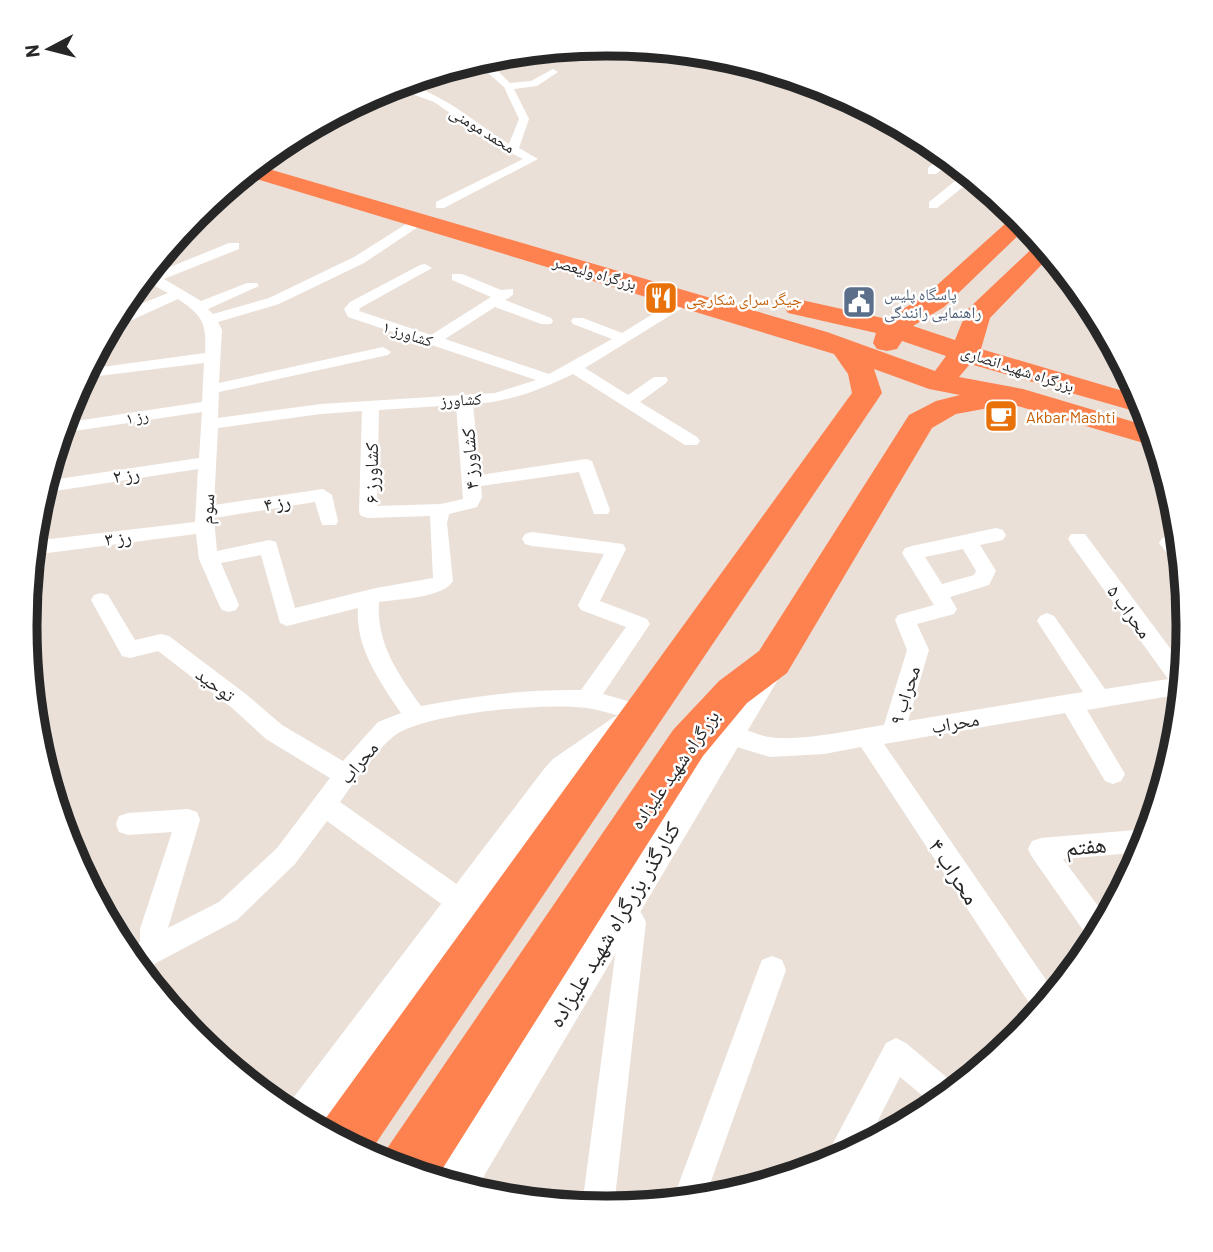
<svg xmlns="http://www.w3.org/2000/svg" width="1213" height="1252" viewBox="0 0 1213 1252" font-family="Barlow,'Noto Naskh Arabic',sans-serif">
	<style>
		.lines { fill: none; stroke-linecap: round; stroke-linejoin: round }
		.street { fill: #fff; fill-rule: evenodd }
		.secondary { fill: #fff; fill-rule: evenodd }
		.highway { fill: #fe8250; fill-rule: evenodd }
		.labels { text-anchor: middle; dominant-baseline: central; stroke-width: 5; stroke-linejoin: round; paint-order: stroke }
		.far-street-label { font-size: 16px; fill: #272727; stroke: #fff }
		.far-service-label { font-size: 16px; fill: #4e5e75; stroke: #fff; text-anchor: start }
		.far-food-label { font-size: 16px; fill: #c56008; stroke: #fff; text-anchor: start }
		.street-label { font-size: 19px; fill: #272727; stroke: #fff }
		.near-street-label { font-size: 23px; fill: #272727; stroke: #fff }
		.rim { fill: none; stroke: #272727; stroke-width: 9 }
	</style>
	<rect width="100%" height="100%" fill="#eae0d8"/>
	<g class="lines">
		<path class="street" d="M510,53L498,58L499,65L496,69L510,83L531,81L553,69L558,72L537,86L514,89L529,119L519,148L538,159L444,208H436V202L523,159L499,147L434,102L390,86C424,76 480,127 509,144L519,119L504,87L487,72L453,67L465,64L488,66V57Z
			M688,53L707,54L760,67L747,71Z
			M944,155L952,160L936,174H928V168Z
			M966,172L974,178L937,208H929V202Z
			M226,189L239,195L233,199L219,195Z
			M419,216L425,220L424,223L364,263L279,304L218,322L222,330L219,383L383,347L391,352L388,355L219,392L218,418L321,404L495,393L536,380L348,317L344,309L350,302L420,265L425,264L432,268L360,308L359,311L431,335L491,297L452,280V274H462L501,290L513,289V295L505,300L551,318L553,321L551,324H541L495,307L445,339L549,374L612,339L573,324L571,321L573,318H583L622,333L682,296H692L694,299L692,302L585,368L628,395L654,377H666L668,380L666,383L640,402L697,437L700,441L697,445H685L573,374C540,390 509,402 473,404L480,475L586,459L592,461L610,510L608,514H594L579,472L481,486L482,497L477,507L449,514L447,523L453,581C443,598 398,599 379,602C376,643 398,674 421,706C475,696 526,689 581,690L626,627L581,610L578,605L604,554L532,546L525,544L522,539L525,534L532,532L623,544L626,549L600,601L647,619L650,624L603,694L652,708L655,714L652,720L644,723C625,718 606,711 587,708C549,702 423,713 394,736C376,750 353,784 340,802L465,890L469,899L465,908L456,911L447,908L327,821L295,864L237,920L141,971L124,951L140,942V929L172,832L128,835L119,832L116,824L119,816L128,813L188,809L197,812L200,820L168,928L219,902L277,848L330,778L266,739L231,707L158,651L130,658L122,656L91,600L94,595L101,593L108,595L135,640L161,634L169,636L247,695L282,725L343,761L378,722L401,713C380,682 355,647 358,608L287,626L280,623L261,555L221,563L239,605L236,610L229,612L222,610L219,605L199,559L196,534L32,555L33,541L195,522L198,469L42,493L45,481L199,458L202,412L61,433L63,423L202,402L204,363L82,378L87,369L205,353C207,323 202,315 178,299L132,320L112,323L116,314L168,293L142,279L148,272L153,274L229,243H239V249L164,279L201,301L247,283H257L259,286L208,309L213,314L269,298L354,257ZM456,405L463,499L441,504L377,506L379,410ZM362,411L359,512L361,516L368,518L430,516L433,578L376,588L295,608L276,542L269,540L217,551L214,518L315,502L322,525H336L338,521L332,495L323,489L214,505L218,428L321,414Z
			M996,528L1003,530L1006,535L1003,540L980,545L996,571L989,585L950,597L957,609L954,614L917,624L929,650L908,721L1083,692L1037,621L1040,616L1047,613L1054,616L1105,689L1168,679L1071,544L1068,539L1071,534H1085L1184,667L1182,694L1087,710L1125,774L1121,781L1113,784L1105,781L1065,713L884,744L1055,993L1037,1015L861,747L824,754L770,757L721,742L717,735L721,728C737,723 752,734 768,737C800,742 851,730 884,725L907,650L895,620L898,615L934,605L902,553L905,548L912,546ZM963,549L976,571L974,575L942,584L925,557Z
			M1169,536C1183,540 1181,553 1183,566L1175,564L1159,543L1162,538Z
			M1147,829L1150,830L1143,852L1063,859L1107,918L1094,942L1090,940L1032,857L1028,849L1032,841L1041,838Z
			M621,897C633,902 641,910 646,922L614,1207L582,1206L619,926L608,910L612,901Z
			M772,956L782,960L786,970L705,1198L672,1202L758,970L762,960Z
			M896,1038L906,1043L958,1087L935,1106L900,1077L866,1144L830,1163L827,1156L832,1145L886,1043Z"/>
		<path class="secondary" d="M769,656L780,660L784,668L780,676L475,1191L433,1179L758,660Z
			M626,713L638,717L642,726L638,735L577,779L568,789L321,1130L284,1110L544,769L553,759L614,717Z"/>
		<path class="highway" d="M255,165L827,332L935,371L946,356L902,341L897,349L887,351L877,349L873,343L876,333L788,313L784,307L788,301L797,299L887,319L926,295L1017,213L1028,226L944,307L913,326L955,340L967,310L1040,241L1051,255L990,318L981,349L1140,396L1148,415L970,364L959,377L1023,389L1151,427L1157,447L1011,404L956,414L932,428L787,673L747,703L703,756L436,1179L381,1162L386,1150L673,730L719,681L759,651L909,415L936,401L960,395L929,389L874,369L882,393L368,1155L319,1129L323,1122L852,393L848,374L834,354L243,175Z"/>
	</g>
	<defs>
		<symbol id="restaurant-square" viewBox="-11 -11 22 22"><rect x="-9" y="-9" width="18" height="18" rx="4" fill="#e8710a" stroke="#fff"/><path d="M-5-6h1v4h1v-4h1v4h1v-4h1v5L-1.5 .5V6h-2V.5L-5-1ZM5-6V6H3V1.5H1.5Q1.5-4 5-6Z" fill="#fff"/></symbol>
		<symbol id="civic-square" viewBox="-11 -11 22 22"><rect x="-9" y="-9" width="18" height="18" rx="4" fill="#5c6f8a" stroke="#fff"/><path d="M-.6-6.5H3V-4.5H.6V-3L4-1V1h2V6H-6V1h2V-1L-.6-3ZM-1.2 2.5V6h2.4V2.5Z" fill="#fff"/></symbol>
		<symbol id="cafe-square" viewBox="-11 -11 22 22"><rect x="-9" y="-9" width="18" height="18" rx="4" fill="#e8710a" stroke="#fff"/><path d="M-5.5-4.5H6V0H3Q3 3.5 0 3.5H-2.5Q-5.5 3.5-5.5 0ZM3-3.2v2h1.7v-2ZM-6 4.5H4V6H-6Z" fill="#fff"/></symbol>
	</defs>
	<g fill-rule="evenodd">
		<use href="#restaurant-square" x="642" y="279" width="38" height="38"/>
		<use href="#civic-square" x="840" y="283" width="38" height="38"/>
		<use href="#cafe-square" x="982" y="397" width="38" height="38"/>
	</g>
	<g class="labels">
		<g class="far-street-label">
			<text transform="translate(483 129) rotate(32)">محمد مومنی</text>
			<text transform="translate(595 272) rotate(16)">بزرگراه ولیعصر</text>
			<text transform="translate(408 333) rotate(18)">کشاورز ۱</text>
			<text transform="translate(1018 368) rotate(18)">بزرگراه شهید انصاری</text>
			<text transform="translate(461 399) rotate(-3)">کشاورز</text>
			<text transform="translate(137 416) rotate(-9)">رز ۱</text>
		</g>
		<g class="far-service-label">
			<text x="884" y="293">پاسگاه پلیس<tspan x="884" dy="18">راهنمایی رانندگی</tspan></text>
		</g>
		<g class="far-food-label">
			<text x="686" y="298">جیگر سرای شکارچی</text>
			<text x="1026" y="416">Akbar Mashti</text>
		</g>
		<g class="street-label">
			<text transform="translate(469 459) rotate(-94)">کشاورز ۴</text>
			<text transform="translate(370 473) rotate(-90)">کشاورز ۶</text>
			<text transform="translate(126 474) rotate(-8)">رز ۲</text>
			<text transform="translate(277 502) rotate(-9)">رز ۴</text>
			<text transform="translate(206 509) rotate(-87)">سوم</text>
			<text transform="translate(118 537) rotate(-7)">رز ۳</text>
			<text transform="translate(1130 611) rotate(54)">محراب ۵</text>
			<text transform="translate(216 684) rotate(37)">توحید</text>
			<text transform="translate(904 695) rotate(-72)">محراب ۹</text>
			<text transform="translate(955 722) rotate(-10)">محراب</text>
			<text transform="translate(358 762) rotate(-50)">محراب</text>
			<text transform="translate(674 769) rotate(-55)">بزرگراه شهید علیزاده</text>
		</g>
		<g class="near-street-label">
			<text transform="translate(1086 845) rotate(-5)">هفتم</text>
			<text transform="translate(955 871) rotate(57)">محراب ۴</text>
			<text transform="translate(613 924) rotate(-59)">کنارگذر بزرگراه شهید علیزاده</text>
		</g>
	</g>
	<path d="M0 0H1213V1252H0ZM606 56H607A569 569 0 0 1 1176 625V627A569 569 0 0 1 607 1196H606A569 569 0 0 1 37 627V625A569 569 0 0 1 606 56Z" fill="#fff" fill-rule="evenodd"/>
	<path class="rim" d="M606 56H607A569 569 0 0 1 1176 625V627A569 569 0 0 1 607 1196H606A569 569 0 0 1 37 627V625A569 569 0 0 1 606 56Z"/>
	<g transform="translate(49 49) rotate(263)" stroke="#ffffff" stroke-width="5" paint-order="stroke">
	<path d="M0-5L12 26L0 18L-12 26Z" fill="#272727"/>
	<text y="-10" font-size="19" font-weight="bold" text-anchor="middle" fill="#272727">N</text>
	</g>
</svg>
